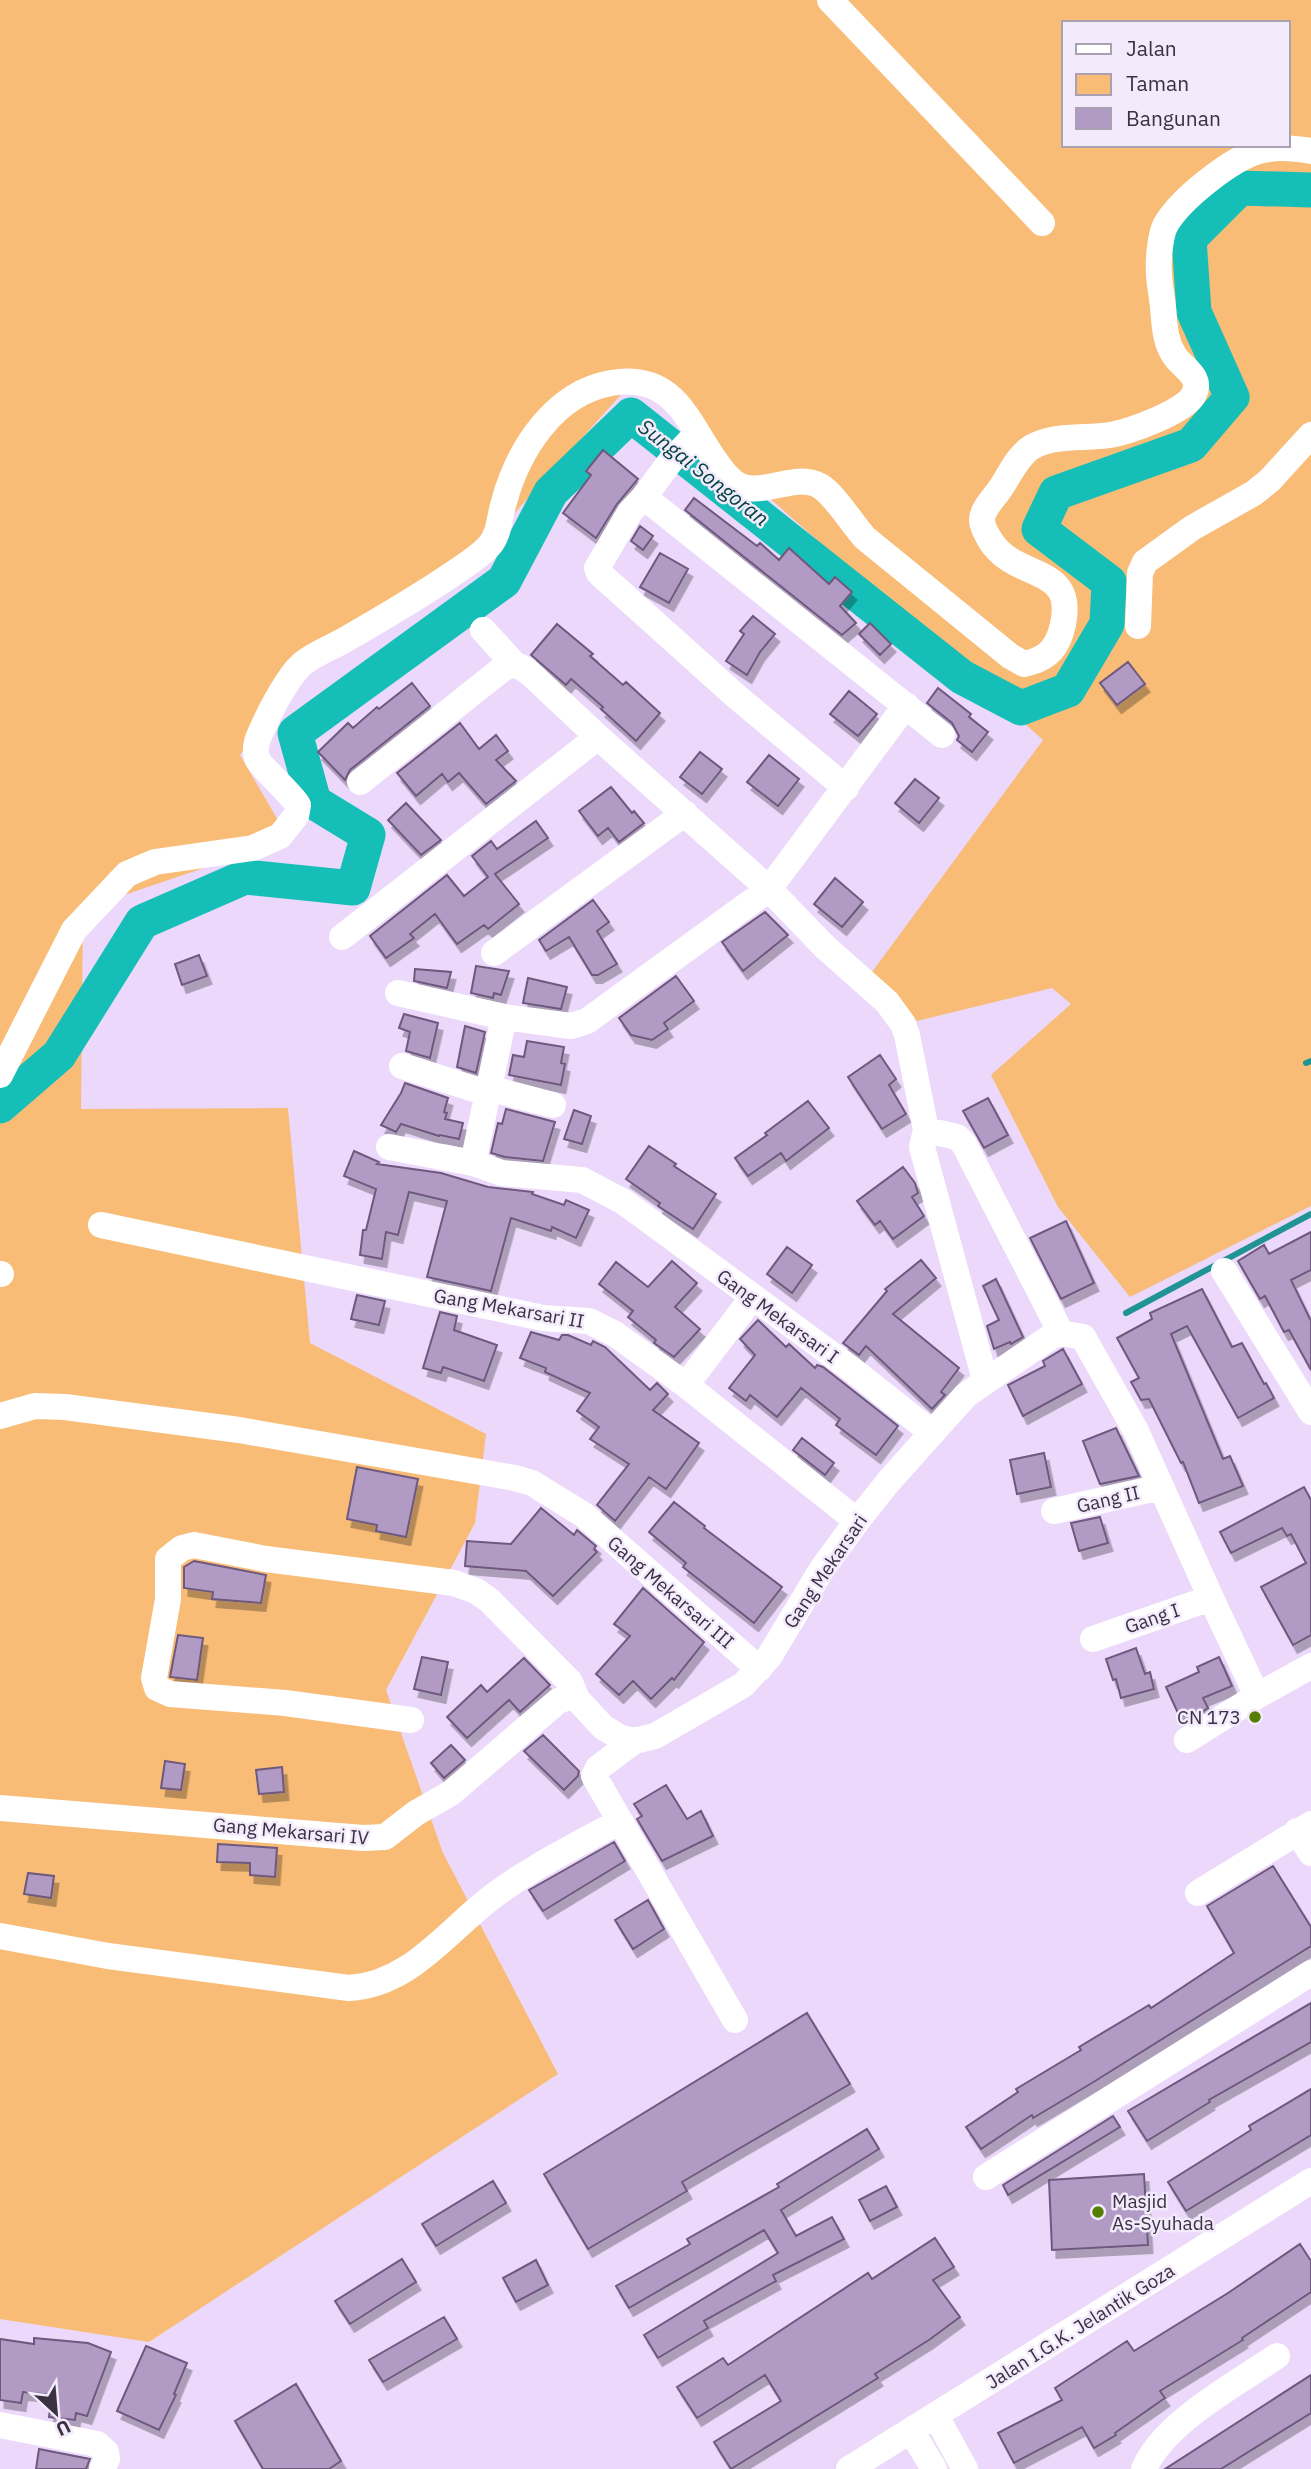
<svg xmlns="http://www.w3.org/2000/svg" width="1311" height="2469" viewBox="0 0 1311 2469" font-family="'IBM Plex Sans',sans-serif">
	<style>
		.green { fill: #f8bc77; fill-rule: evenodd }
		.lines { fill: none; stroke-linecap: round; stroke-linejoin: round }
		.stream { stroke: #209494; stroke-width: 6 }
		.river { stroke: #15bfb7; stroke-width: 35 }
		.building { fill: #b19ac3; stroke: #6e597e; stroke-width: 2; filter: url(#shadow) }
		.minor { stroke: #fff; stroke-width: 26 }
		.poi-dot { fill: #547f04; stroke: #f3eafc; stroke-width: 2.5 }
		.labels { text-anchor: middle; dominant-baseline: central; stroke-width: 5; stroke-linejoin: round; paint-order: stroke }
		.street-label { font-size: 19px; fill: #3a3142; stroke: #f3eafc }
		.poi-label { font-size: 19px; fill: #3a3142; stroke: #f3eafc; text-anchor: end }
		.water-label { font-size: 21px; font-style: italic; fill: #004340; stroke: #f3eafc }
	</style>
	<defs>
		<filter id="shadow"><feDropShadow dx="4.5" dy="8" stdDeviation="0" flood-color="#0004"/></filter>
	</defs>
	<rect width="100%" height="100%" fill="#ebd8fb"/>
	<path class="green" d="M0,0H1311V1206L1130,1297L1058,1207L991,1075L1071,1004L1052,988L917,1021L869,976L1043,740L635,379L475,557L294,676L240,755L289,839L83,909L81,1109L288,1108L310,1343L486,1434L475,1523L386,1690L443,1853L558,2074L149,2342L0,2319ZM1064,23H1288V145H1064Z"/>
	<g class="lines">
		<path class="stream" d="M1306,1063L1311,1061
			M1126,1313L1311,1214"/>
		<path class="river" d="M0,1106L59,1055L142,922L245,877L353,888L368,835L314,802L295,733L504,581L551,492L631,415L962,677L1021,708L1068,690L1107,624L1109,582L1039,529L1056,493L1191,445L1232,397L1194,312L1189,239L1240,188L1311,190"/>
	</g>
	<path class="building" d="M603,450L638,479L617,504L596,538L563,513L591,475L586,471Z
		M694,498L757,546L760,543L779,560L789,548L829,584L835,577L852,592L840,606L856,623L842,635L685,510Z
		M640,526L653,536L643,550L631,541Z
		M660,553L688,569L669,603L640,587Z
		M753,616L775,634L760,652L747,675L726,661L744,634L740,631Z
		M870,623L891,644L880,655L859,634Z
		M557,624L593,654L590,656L623,685L626,682L660,713L636,741L601,709L603,707L571,679L566,685L531,655Z
		M1128,662L1145,684L1117,705L1100,683Z
		M412,683L430,706L350,770L345,780L318,752L348,723L353,728L377,707L379,709Z
		M938,688L971,714L969,717L988,732L972,752L957,740L959,736L952,723L927,703Z
		M849,691L877,714L858,736L830,714Z
		M460,723L479,749L496,735L508,751L496,760L516,781L486,804L459,773L448,782L442,774L416,796L397,773Z
		M700,752L722,769L702,794L680,777Z
		M769,755L799,779L778,806L747,782Z
		M915,779L939,798L919,823L895,803Z
		M611,787L632,813L634,811L644,823L619,842L608,828L598,836L579,811Z
		M406,803L441,840L421,855L388,820Z
		M536,821L548,838L495,874L519,904L488,929L484,925L457,944L435,914L410,934L414,938L386,958L370,936L447,875L464,896L488,877L472,856L491,841L497,849Z
		M835,878L863,902L842,927L814,904Z
		M593,900L609,922L597,931L617,964L598,975H592L569,937L546,951L539,940Z
		M765,912L788,935L743,971L722,942Z
		M199,955L207,976L182,985L175,964Z
		M476,966L509,971L501,995L494,993L493,998L471,993Z
		M415,969L451,972L447,988L414,981Z
		M676,976L694,1001L664,1023L668,1029L652,1040L631,1035L619,1018Z
		M528,978L567,987L561,1009L523,1003Z
		M404,1014L438,1023L430,1058L406,1051L410,1032L399,1028Z
		M465,1026L485,1032L476,1073L457,1067Z
		M527,1041L564,1047L561,1063L565,1064L561,1085L509,1075L513,1055L524,1057Z
		M880,1055L896,1079L889,1085L906,1114L882,1129L848,1077Z
		M405,1083L448,1098L444,1112L447,1113L445,1119L463,1123L459,1139L440,1135L439,1136L401,1124L396,1132L381,1125L401,1093Z
		M988,1098L1008,1135L984,1148L963,1111Z
		M808,1101L829,1128L786,1161L781,1153L748,1176L735,1158L767,1135L765,1133Z
		M506,1109L555,1122L543,1161L505,1157L491,1153L498,1123L502,1124Z
		M574,1110L591,1116L582,1144L564,1139Z
		M649,1146L676,1164L674,1166L716,1194L693,1229L658,1206L660,1203L626,1179Z
		M354,1151L379,1162L377,1164L441,1173L488,1187L533,1192L532,1194L564,1205L566,1200L589,1210L576,1238L552,1227L551,1231L511,1218L491,1291L427,1277L447,1201L409,1192L398,1235L386,1232L382,1259L360,1255L363,1230H366L376,1189L344,1176Z
		M903,1167L915,1183L918,1193L912,1197L924,1216L893,1239L880,1221L875,1225L857,1201Z
		M1066,1221L1094,1283L1061,1299L1030,1238Z
		M1311,1232V1270L1291,1280L1311,1321V1370L1289,1330L1284,1332L1265,1296L1260,1299L1238,1261L1264,1245L1269,1254Z
		M787,1247L812,1265L792,1293L767,1274Z
		M921,1260L936,1278L893,1314L959,1368L941,1392L945,1395L932,1409L866,1346L859,1355L843,1343L887,1291L885,1289Z
		M672,1261L697,1283L675,1307L700,1329L674,1357L654,1343L656,1340L628,1317L633,1311L599,1284L616,1262L648,1287Z
		M996,1279L1023,1337L1011,1344L1010,1342L994,1349L987,1326L999,1320L983,1286Z
		M1202,1289L1232,1347L1242,1343L1264,1384L1266,1383L1274,1398L1238,1418L1187,1326L1171,1334L1223,1459L1230,1456L1243,1486L1199,1503L1183,1462L1181,1463L1149,1399L1141,1400L1131,1382L1139,1378L1117,1338L1152,1319L1150,1313Z
		M357,1295L385,1301L379,1325L351,1319Z
		M440,1312L457,1316L454,1330L497,1345L484,1381L443,1367L441,1373L423,1368Z
		M758,1320L786,1347L789,1344L815,1368L817,1365L823,1367L898,1426L876,1455L836,1425L840,1419L801,1388L777,1417L750,1395L746,1401L729,1388L755,1355L740,1339Z
		M531,1332L559,1340L562,1335H568L591,1345L593,1341L605,1347L650,1390L657,1383L668,1394L653,1410L699,1443L666,1489L649,1477L615,1521L597,1505L629,1464L590,1439L599,1427L577,1411L590,1393L545,1372L546,1368L520,1358Z
		M1063,1349L1082,1384L1023,1416L1008,1385L1045,1366L1043,1361Z
		M1116,1428L1139,1476L1100,1484L1083,1441Z
		M802,1438L834,1463L825,1475L793,1450Z
		M1044,1453L1051,1487L1017,1494L1010,1460Z
		M357,1467L418,1479L406,1537L376,1531L377,1525L347,1519Z
		M1304,1487L1311,1500V1635L1293,1645L1261,1587L1306,1563L1291,1534L1287,1536L1282,1528L1231,1553L1220,1532Z
		M674,1502L705,1526L704,1528L782,1587L754,1623L683,1567L686,1563L649,1532Z
		M541,1508L574,1535L577,1530L596,1546L594,1549L597,1552L553,1596L526,1571L465,1566L467,1541L511,1544Z
		M1100,1517L1108,1543L1079,1551L1071,1523Z
		M194,1561L266,1575L261,1603L212,1599L213,1592L184,1588V1567Z
		M643,1588L704,1642L674,1680L672,1678L651,1699L633,1681L619,1695L596,1674L630,1636L614,1624Z
		M178,1635L203,1638L197,1680L170,1677Z
		M1136,1648L1145,1674L1150,1672L1154,1689L1121,1698L1116,1679L1113,1680L1106,1659Z
		M422,1657L448,1662L441,1695L414,1689Z
		M1219,1657L1232,1686L1203,1698L1208,1708L1183,1724L1166,1687L1199,1672L1197,1667Z
		M524,1658L550,1685L520,1712L509,1700L467,1738L447,1717L481,1685L487,1692Z
		M543,1735L579,1771L578,1776L564,1790L524,1751Z
		M451,1745L465,1760L444,1778L431,1763Z
		M165,1761L185,1764L181,1790L161,1788Z
		M282,1767L284,1792L259,1794L256,1770Z
		M666,1785L687,1819L701,1811L713,1836L662,1861L637,1819L642,1816L634,1804Z
		M614,1842L625,1861L543,1911L529,1890Z
		M218,1844L277,1848L275,1877L250,1875V1863L217,1862Z
		M1273,1866L1311,1927V1946L1092,2083L1033,2118L1032,2115L981,2149L966,2127L1018,2092L1016,2089L1081,2050L1079,2047L1149,2005L1151,2008L1234,1953L1207,1906Z
		M28,1873L54,1876L51,1898L24,1894Z
		M648,1900L664,1929L633,1949L615,1920Z
		M1311,2003V2042L1209,2100L1210,2102L1147,2141L1128,2111Z
		M807,2013L850,2084L682,2182L687,2191L588,2249L544,2174Z
		M1311,2089V2135L1186,2211L1168,2182L1251,2130L1249,2126Z
		M1113,2116L1120,2127L1008,2195L1003,2185Z
		M867,2129L879,2149L781,2210L796,2236L832,2217L844,2239L773,2275L776,2281L704,2321L708,2328L658,2358L644,2335L778,2253L764,2230L629,2308L616,2286L690,2244L687,2239L779,2187L777,2184Z
		M1144,2174L1148,2245L1052,2250L1049,2180Z
		M493,2181L506,2203L436,2246L422,2224Z
		M886,2186L897,2207L870,2221L859,2200Z
		M935,2238L954,2267L933,2280L960,2317L929,2340L875,2374L878,2378L731,2469L714,2442L781,2401L765,2375L697,2418L677,2387L723,2358L728,2365L868,2273L872,2279Z
		M1300,2244L1311,2261V2292L1242,2338L1243,2340L1160,2391L1165,2398L1115,2433L1116,2435L1094,2448L1082,2427L1014,2463L998,2433L1062,2400L1055,2388L1127,2341L1134,2351L1228,2293Z
		M402,2259L416,2282L350,2324L335,2301Z
		M536,2260L548,2285L516,2302L503,2278Z
		M444,2317L457,2339L383,2382L369,2360Z
		M34,2338L88,2343L111,2352L87,2416L76,2413L75,2420L49,2417L52,2395L23,2392L21,2403L0,2400V2339L34,2344Z
		M146,2346L187,2363L174,2394L176,2395L159,2430L117,2411Z
		M1311,2375V2413L1221,2469H1165Z
		M296,2384L341,2461L329,2469H263L235,2421Z
		M39,2449L90,2459L86,2469H36Z"/>
	<g class="lines">
		<path class="minor" d="M830,0L1042,223
			M644,497L670,462L697,433
			M1138,626L1140,573L1145,562L1192,528L1254,493L1270,480L1311,435
			M483,630L514,664
			M360,782L501,670C514,661 522,666 533,676L598,737L769,889L825,947L887,1002L903,1024L907,1035L926,1130L922,1147L985,1380
			M846,788L737,697L599,573L597,568L630,512L644,497L942,735
			M342,937L598,737
			M494,953L685,813
			M398,993L504,1017L571,1026L587,1021L769,889L906,705
			M402,1066L487,1093
			M0,1075L74,930L127,874L155,862L253,848L280,836L296,816L298,805C290,792 260,767 257,758C253,745 260,734 265,723C272,707 289,676 301,665C312,655 330,648 343,641C379,620 416,599 451,575C464,566 478,558 489,546C500,534 499,517 504,502C518,450 554,393 611,383C684,371 690,437 729,478C755,505 790,470 820,486C835,495 852,524 865,538L1010,656L1024,664C1043,660 1055,652 1061,632C1081,562 1016,583 990,540C987,535 982,526 982,520C982,509 994,498 1000,489C1009,476 1018,455 1032,447C1055,434 1084,439 1110,435C1128,432 1186,412 1194,394C1203,376 1181,367 1174,355C1163,338 1165,319 1162,299C1161,290 1159,282 1159,273C1158,261 1160,237 1165,226C1179,200 1231,159 1259,151C1276,146 1294,148 1311,151
			M488,1088L553,1105
			M926,1130L957,1137L964,1144L1061,1333
			M389,1147L473,1163L502,1173L582,1180L624,1202L850,1368L931,1432
			M473,1163L504,1017
			M101,1225L543,1318L589,1321L615,1334L686,1385L857,1521
			M1224,1271L1311,1412
			M0,1274H1
			M686,1385L752,1298
			M0,1416L35,1406L65,1407L239,1430L515,1478L532,1483L584,1515L759,1669
			M1054,1511L1161,1487
			M1093,1639L1211,1598
			M411,1720L285,1703L170,1694L157,1688L154,1678L168,1599V1559L182,1548L194,1545L266,1559L454,1583L476,1591L489,1600L570,1682L577,1699L603,1727L621,1738L634,1741L655,1736L743,1685L769,1657L822,1569L857,1521L889,1481L966,1395L1052,1336L1061,1333L1083,1337L1136,1431L1211,1598L1257,1696
			M1187,1740L1257,1696L1311,1666
			M634,1741L598,1768L594,1776L735,2020
			M0,1808L363,1838L385,1837L416,1813L451,1793L558,1701L575,1695
			M1297,1831L1311,1853
			M1198,1893L1311,1824
			M0,1936L108,1956L349,1988C408,1985 445,1934 487,1901C527,1869 576,1846 620,1821
			M986,2177L1311,1973
			M936,2416L965,2469
			M0,2425L97,2444L106,2452L107,2459L102,2469
			M912,2432L934,2469
			M849,2469L1311,2181
			M1144,2469C1163,2423 1236,2384 1277,2356"/>
	</g>
	<g class="poi-dot">
		<circle cx="1255" cy="1717" r="7"/>
		<circle cx="1098" cy="2212" r="7"/>
	</g>
	<g class="labels">
		<g class="street-label">
			<text transform="translate(509 1308) rotate(10)">Gang Mekarsari II</text>
			<text transform="translate(778 1316) rotate(36)">Gang Mekarsari I</text>
			<text transform="translate(1108 1499) rotate(-13)">Gang II</text>
			<text transform="translate(825 1571) rotate(-56)">Gang Mekarsari</text>
			<text transform="translate(671 1592) rotate(41)">Gang Mekarsari III</text>
			<text transform="translate(1152 1618) rotate(-19)">Gang I</text>
			<text transform="translate(291 1831) rotate(5)">Gang Mekarsari IV</text>
			<text transform="translate(1080 2326) rotate(-32)">Jalan I.G.K. Jelantik Goza</text>
		</g>
		<g class="poi-label">
			<text x="1241" y="1717">CN 173</text>
			<text x="1112" y="2201" text-anchor="start">Masjid<tspan x="1112" dy="22">As-Syuhada</tspan></text>
		</g>
		<g class="water-label">
			<text transform="translate(704 472) rotate(38)">Sungai Songoran</text>
		</g>
	</g>
	<rect x="1062" y="21" width="228" height="126" fill="#f3eafc" stroke="#a9a0b2" stroke-width="2"/>
	<rect x="1076" y="44" width="35" height="10" fill="#ffffff" stroke="#a9a0b2" stroke-width="2"/>
	<text x="1126" y="56" font-size="21" fill="#3a3142">Jalan</text>
	<rect x="1076" y="74" width="35" height="21" fill="#f8bc77" stroke="#a9a0b2" stroke-width="2"/>
	<text x="1126" y="91" font-size="21" fill="#3a3142">Taman</text>
	<rect x="1076" y="108" width="35" height="21" fill="#b19ac3" stroke="#a9a0b2" stroke-width="2"/>
	<text x="1126" y="126" font-size="21" fill="#3a3142">Bangunan</text>
	<g transform="translate(56 2413) rotate(154)" stroke="#f3eafc" stroke-width="5" paint-order="stroke">
	<path d="M0-5L12 26L0 18L-12 26Z" fill="#3a3142"/>
	<text y="-10" font-size="19" font-weight="bold" text-anchor="middle" fill="#3a3142">U</text>
	</g>
</svg>
